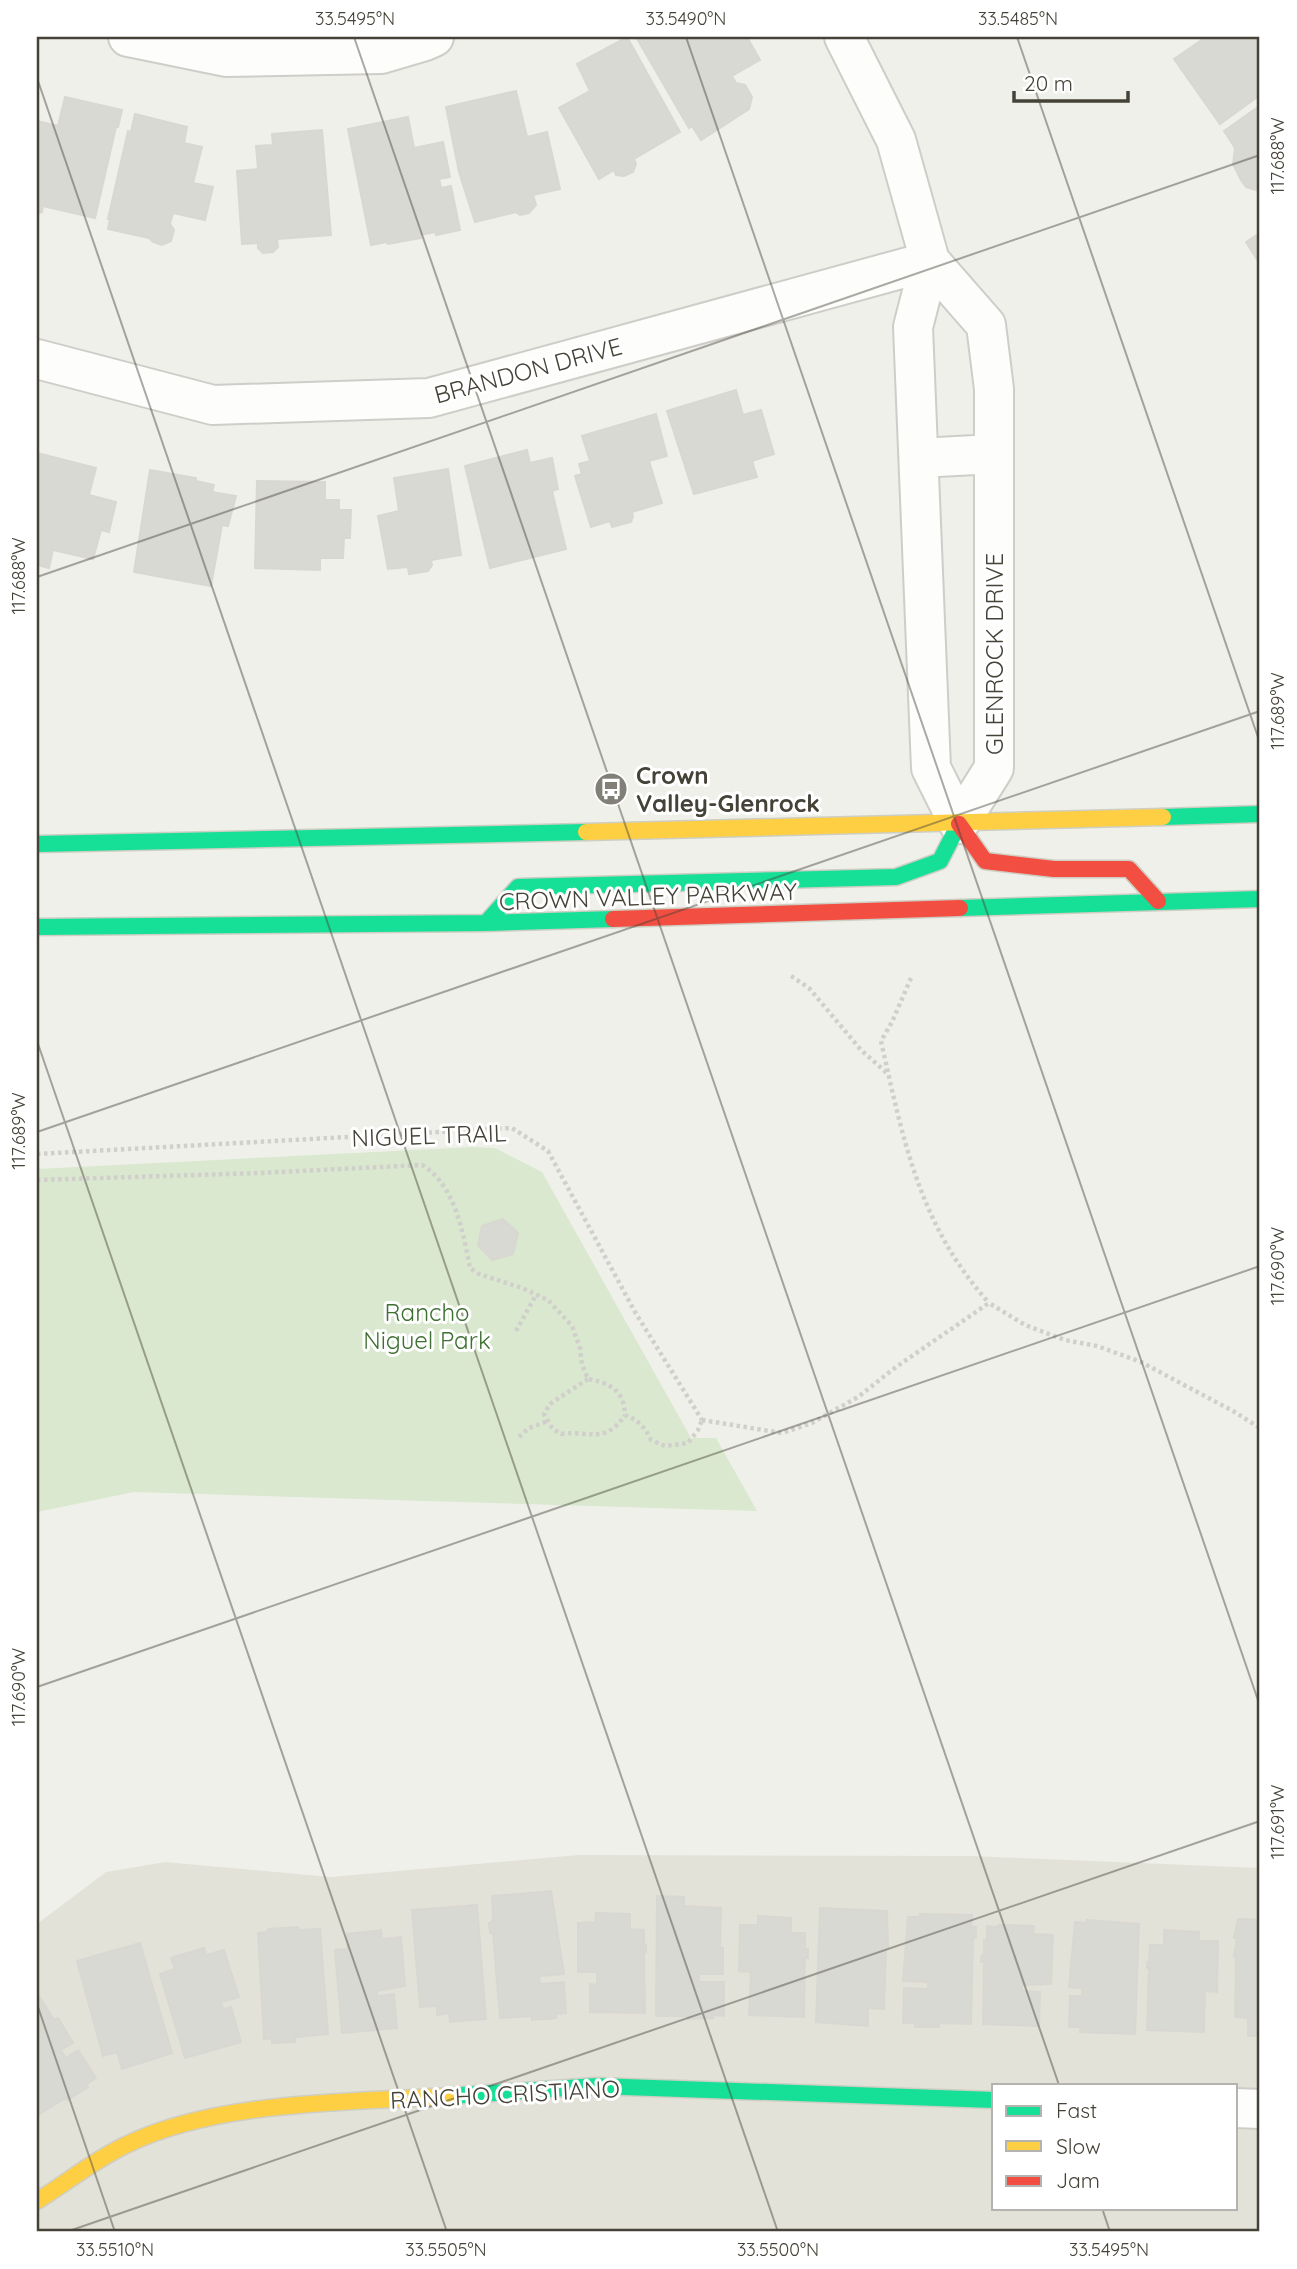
<svg xmlns="http://www.w3.org/2000/svg" width="1297" height="2269" viewBox="0 0 1297 2269" font-family="Quicksand,sans-serif">
	<style>
		.residential { fill: #e3e2d9; fill-rule: evenodd }
		.green { fill: #d9e8ce }
		.building { fill: #d9d9d3; stroke: #d8d7d1; stroke-width: 2 }
		.lines { fill: none; stroke-linecap: round; stroke-linejoin: round }
		.street-casing { stroke: #cecdc8; stroke-width: 42 }
		.fast-casing { stroke: #cecec3; stroke-width: 19 }
		.slow-casing { stroke: #cecec3; stroke-width: 19 }
		.jam-casing { stroke: #cecec3; stroke-width: 19 }
		.path { stroke: #d1cfcc; stroke-width: 4.5; stroke-dasharray: 3.5 3.5; stroke-linecap: butt }
		.street { stroke: #fdfdfc; stroke-width: 38 }
		.fast { stroke: #16e098; stroke-width: 16 }
		.slow { stroke: #ffcf43; stroke-width: 16 }
		.jam { stroke: #f24e42; stroke-width: 16 }
		.ticks { fill: none; stroke: #454238; stroke-width: 2; stroke-opacity: 0.45 }
		.labels { text-anchor: middle; dominant-baseline: central; stroke-width: 6; stroke-linejoin: round; paint-order: stroke }
		.street-label { font-size: 24px; fill: #454238; stroke: #fff }
		.poi-label { font-size: 24px; font-weight: bold; fill: #454238; stroke: #fff; text-anchor: start }
		.park-label { font-size: 24px; fill: #3e7032; stroke: #fff }
		.neatline { fill: none; stroke: #454238; stroke-width: 2.5 }
		.ticks-label { font-size: 18px; text-anchor: middle; fill: #454238 }
	</style>
	<rect width="100%" height="100%" fill="#f0f0eb"/>
	<path class="residential" d="M578,1855L972,1856L1260,1868V2232H37V1924L106,1872L165,1862L331,1877ZM994,2085H1236V2208H994Z"/>
	<path class="green" d="M474,1147L495,1148L542,1172L691,1438H716L757,1511L134,1492L37,1512V1169Z"/>
	<path class="building" d="M627,37L680,132L634,159L636,164L633,172L624,176L616,175L614,170L599,179L559,108L590,91L577,64Z
		M636,37H747L760,60L732,76L736,83L745,85L752,97L749,109L701,140L692,126L689,128Z
		M1206,37H1260V95L1220,124L1174,59Z
		M516,91L527,137L547,132L560,189L533,195L536,205L529,213L520,215L516,212L475,222L459,172L446,107Z
		M65,97L122,110L118,127H116L95,218L43,206L42,212L37,214V121L58,126Z
		M1258,107H1260V186L1256,190L1246,187L1241,180L1233,164L1235,148L1224,131Z
		M135,114L187,127L184,143L202,147L193,183L213,187L205,220L173,213L170,224L174,230L171,241L162,245L153,242L149,238L108,229L110,219H108L128,131L131,132Z
		M408,117L414,148L443,142L450,177L439,179L441,188L451,186L460,230L436,235L435,232L420,235L421,238L388,244L387,242L371,245L348,129Z
		M322,130L331,235L277,239L278,247L273,252L263,253L258,248V243L242,244L237,171L258,169L256,146L273,145L272,134Z
		M1260,233V264L1246,242Z
		M736,390L743,415L761,410L774,454L752,461L757,477L694,494L667,411Z
		M656,414L667,456L649,461L662,503L632,512L633,517L631,522L612,527L610,521L591,527L575,476L582,474L579,464L590,461L582,436Z
		M527,450L530,463L552,458L558,489L552,491L566,549L490,568L465,466Z
		M37,453L96,468L89,495L116,502L109,532L101,530L93,559L53,550L49,568L37,565Z
		M448,469L461,555L431,560L432,565L428,571L409,574L408,567L388,569L378,516L399,511L394,478Z
		M150,470L196,478V481L214,485L212,492L236,496L228,526L222,525L211,586L134,572Z
		M257,481L325,482V500H339V510H351L350,538H344L343,558H320V570L255,568Z
		M503,1219L518,1233L513,1254L492,1260L478,1245L482,1226Z
		M551,1891L564,1974L539,1976L540,1984L564,1982L566,2013L556,2014V2018L532,2020V2016L500,2018L493,1933H490L489,1923H492L493,1914L492,1896Z
		M657,1896L684,1897V1906L721,1908L720,1948H723V1974H699V1982H724V2016L713,2015V2018L688,2019V2016H656Z
		M477,1905L486,2019L450,2022L449,2013L437,2015V2006L420,2007L412,1910Z
		M820,1908L887,1911L888,1948L886,1950L884,2009L868,2008V2026L816,2022Z
		M596,1913L630,1914V1929L644,1930V1946L646,1945V1952L644,1951L645,2013L590,2012V1984L597,1985V1972H578V1923L595,1922Z
		M920,1914L972,1915L971,1927H976V1938H973L971,2024L939,2023V2027H915V2023H903L904,1988L928,1989V1982L903,1981L908,1917H920Z
		M758,1916L791,1918V1933H805V1949H808V1958H805L804,2017L749,2015L751,1972L739,1971L740,1925H758Z
		M1238,1919L1260,1920V2036H1248V2018L1235,2017L1236,1958L1234,1957L1237,1938H1234Z
		M1087,1920L1139,1924L1135,2034L1080,2032L1081,2027H1069L1070,1996H1082V1988L1069,1987L1075,1922L1087,1923Z
		M998,1925L1034,1926L1033,1934L1053,1935L1051,1984L1022,1985V1991L1040,1992L1039,2026L983,2024L984,1962H981L982,1955L984,1956V1940H987V1926L998,1927Z
		M298,1927V1930L320,1929L328,2034L297,2037L295,2035V2042L272,2043V2038L264,2039L258,1933L268,1932V1929Z
		M381,1930L382,1939L401,1937L405,1986L377,1991V1996L394,1994L397,2028L342,2033L335,1950L348,1949L347,1934Z
		M1164,1930L1199,1932V1941H1218L1217,1992L1205,1991L1204,2032L1147,2030L1149,1968H1147V1962H1149L1150,1945H1164Z
		M140,1943L172,2053L122,2069L117,2052L103,2056L77,1961Z
		M204,1948L206,1955L224,1950L239,1997L221,2002L223,2009L231,2007L241,2042L185,2058L160,1974L175,1969L171,1958Z
		M37,1993L54,2020L58,2018L73,2043L61,2050L66,2058L78,2050L96,2078L87,2084L88,2087L67,2100L66,2098L39,2114L37,2110Z"/>
	<g class="lines">
		<defs>
			<path id="street" d="M128,37L226,57L381,54L425,41L434,37
				M844,37L896,140L930,261L986,325L994,389V768L959,824
				M930,261L913,327L931,768L959,824
				M37,359L213,405L429,398L930,261
				M919,458L994,454
				M1236,2108L1260,2109"/>
			<path id="fast" d="M1163,817L1260,814
				M37,844L586,832
				M960,908L1260,899
				M486,923L518,887L896,877L940,861L959,824
				M37,927L486,923L613,919
				M449,2096L597,2086L994,2100"/>
			<path id="slow" d="M586,832L1163,817
				M37,2201C66,2183 97,2158 128,2144C219,2100 349,2103 449,2096"/>
			<path id="jam" d="M959,824L985,861L1054,869H1129L1158,901
				M613,919L960,908"/>
		</defs>
		<use href="#street" class="street-casing"/>
		<use href="#fast" class="fast-casing"/>
		<use href="#slow" class="slow-casing"/>
		<use href="#jam" class="jam-casing"/>
		<path class="path" d="M791,976L809,988L861,1050L888,1074
			M911,978L892,1022L881,1041C903,1139 919,1225 989,1303
			M37,1154L512,1128L548,1151L635,1312L702,1420
			M37,1180L259,1173L422,1165C455,1185 463,1232 470,1268L479,1274L522,1288L548,1300L572,1326L580,1348L582,1365L588,1379C611,1383 624,1391 625,1415C638,1420 645,1427 651,1440L665,1446L688,1443L698,1430L702,1420
			M516,1331L536,1295
			M588,1379L550,1404L544,1414L552,1428L561,1434C590,1430 605,1445 625,1415
			M702,1420L782,1433L812,1423L858,1397L896,1367L989,1303L1025,1325L1065,1340L1097,1346L1141,1362L1233,1411L1260,1428
			M519,1437L529,1428L548,1421"/>
		<use href="#street" class="street"/>
		<use href="#fast" class="fast"/>
		<use href="#slow" class="slow"/>
		<use href="#jam" class="jam"/>
	</g>
	<path class="ticks" d="M354,37L1059,2085M686,37L1260,1706M1017,37L1260,743M37,78L778,2232M37,577L1260,155M37,1041L447,2232M37,1132L1260,711M37,1687L1260,1266M37,2004L115,2232M1102,2208L1110,2232M66,2232L1260,1821"/>
	<defs>
		<symbol id="bus-disc" viewBox="-11 -11 22 22"><circle r="9.5" fill="#817f77" stroke="#fff"/><path d="M-5-6H5V4H4V6H2V4H-2V6H-4V4H-5ZM-3.5-4V0h7V-4ZM-3.5 1.2v1.5H-2V1.2ZM2 1.2v1.5H3.5V1.2Z" fill="#fff"/></symbol>
	</defs>
	<g fill-rule="evenodd">
		<use href="#bus-disc" x="592" y="770" width="38" height="38"/>
	</g>
	<g class="labels">
		<g class="street-label">
			<text transform="translate(528 370) rotate(-15)">BRANDON DRIVE</text>
			<text transform="translate(994 654) rotate(-90)">GLENROCK DRIVE</text>
			<text transform="translate(648 896) rotate(-2)">CROWN VALLEY PARKWAY</text>
			<text transform="translate(429 1135) rotate(-2)">NIGUEL TRAIL</text>
			<text transform="translate(505 2094) rotate(-3)">RANCHO CRISTIANO</text>
		</g>
		<g class="poi-label">
			<text x="636" y="775">Crown<tspan x="636" dy="28">Valley-Glenrock</tspan></text>
		</g>
		<g class="park-label">
			<text x="427" y="1312">Rancho<tspan x="427" dy="28">Niguel Park</tspan></text>
		</g>
	</g>
	<rect width="1297" height="2269" fill="none" stroke="#ffffff" stroke-width="77"/>
	<rect x="992" y="2084" width="245" height="126" fill="#ffffff" stroke="#b5b3af" stroke-width="2"/>
	<rect x="1006" y="2106" width="35" height="10" fill="#16e098" stroke="#b5b3af" stroke-width="2"/>
	<text x="1056" y="2118" font-size="21" fill="#454238">Fast</text>
	<rect x="1006" y="2141" width="35" height="10" fill="#ffcf43" stroke="#b5b3af" stroke-width="2"/>
	<text x="1056" y="2154" font-size="21" fill="#454238">Slow</text>
	<rect x="1006" y="2176" width="35" height="10" fill="#f24e42" stroke="#b5b3af" stroke-width="2"/>
	<text x="1056" y="2188" font-size="21" fill="#454238">Jam</text>
	<path d="M1014 91v10h114v-10" fill="none" stroke="#454238" stroke-width="3.5"/>
	<text x="1024" y="91" font-size="21" fill="#454238" stroke="#ffffff" stroke-width="5" paint-order="stroke">20 m</text>
	<rect x="38" y="38" width="1220" height="2192" class="neatline"/>
	<g class="ticks-label">
		<text x="355" y="25">33.5495°N</text>
		<text x="686" y="25">33.5490°N</text>
		<text x="1018" y="25">33.5485°N</text>
		<text transform="translate(1278 156) rotate(-90)" y="6">117.688°W</text>
		<text transform="translate(19 576) rotate(-90)" y="6">117.688°W</text>
		<text transform="translate(1278 711) rotate(-90)" y="6">117.689°W</text>
		<text transform="translate(19 1131) rotate(-90)" y="6">117.689°W</text>
		<text transform="translate(1278 1266) rotate(-90)" y="6">117.690°W</text>
		<text transform="translate(19 1687) rotate(-90)" y="6">117.690°W</text>
		<text transform="translate(1278 1822) rotate(-90)" y="6">117.691°W</text>
		<text x="115" y="2256">33.5510°N</text>
		<text x="446" y="2256">33.5505°N</text>
		<text x="778" y="2256">33.5500°N</text>
		<text x="1109" y="2256">33.5495°N</text>
	</g>
</svg>
